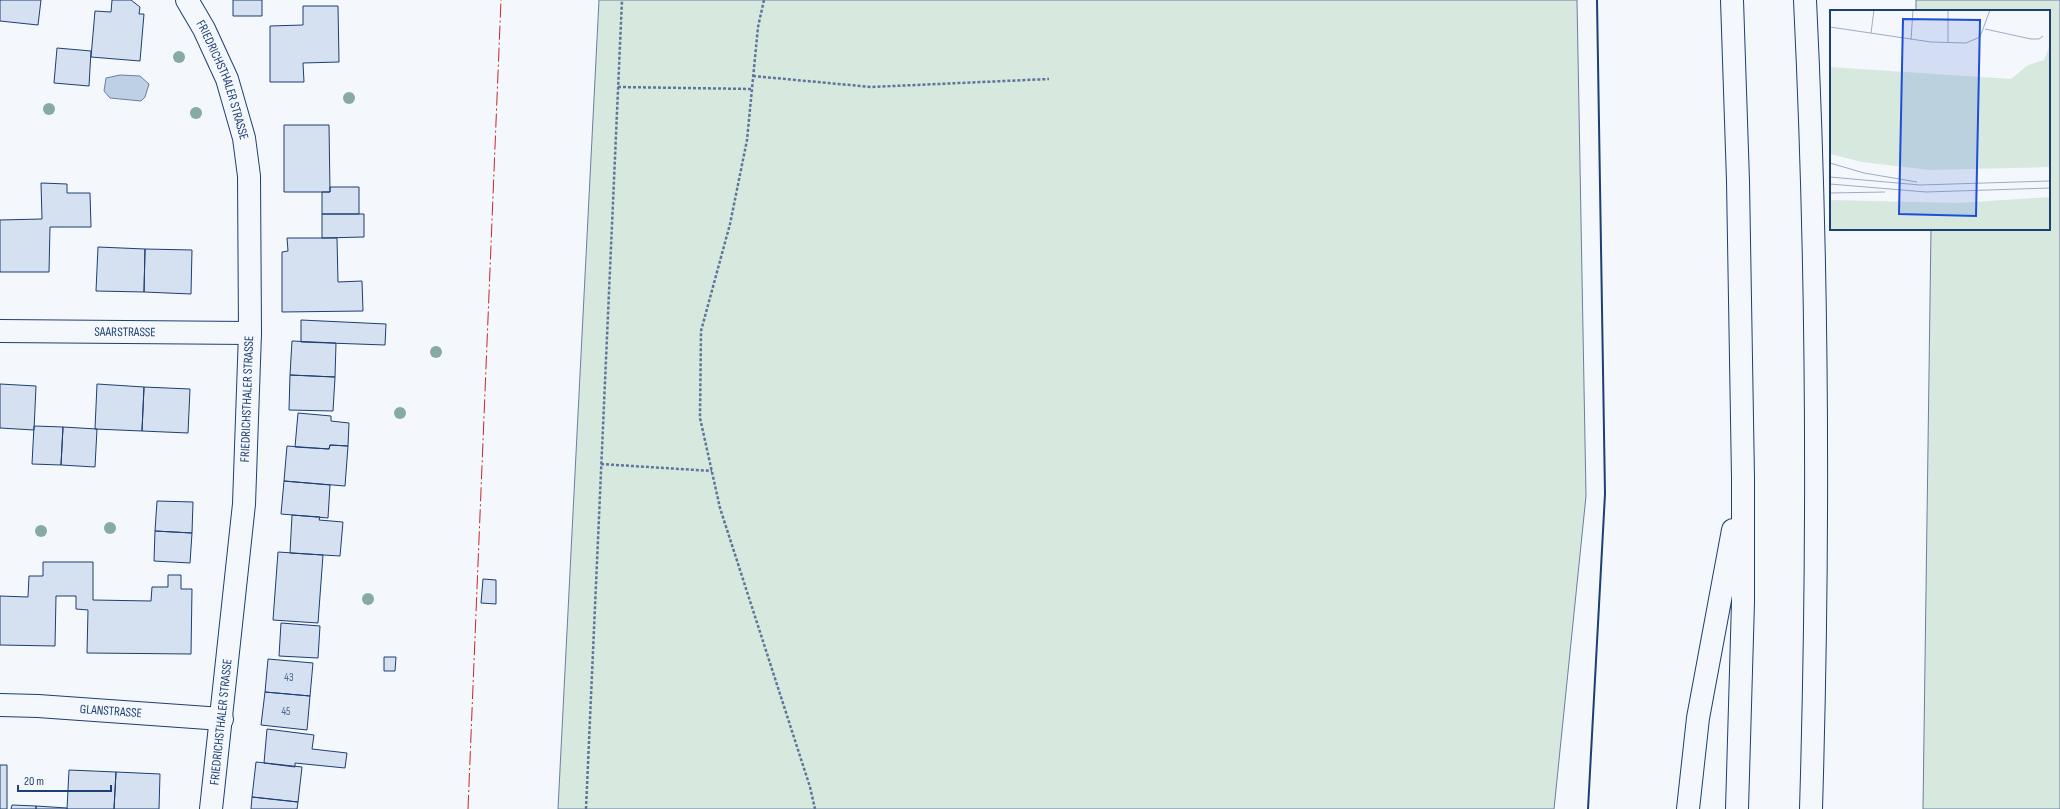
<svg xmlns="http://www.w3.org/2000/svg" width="2060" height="809" viewBox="0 0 2060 809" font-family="'Sofia Sans Condensed',sans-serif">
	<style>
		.green { fill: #d7e8df; stroke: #687fa3 }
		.water { fill: #bed0e5; stroke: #687fa3 }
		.building { fill: #d5e0f0; stroke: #1d3f73 }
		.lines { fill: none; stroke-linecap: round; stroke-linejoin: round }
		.minor-casing { stroke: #1d3f73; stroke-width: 24 }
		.motorway-casing { stroke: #1d3f73; stroke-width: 24 }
		.path { stroke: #5e769c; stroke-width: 2.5; stroke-dasharray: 3 2; stroke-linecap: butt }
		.minor { stroke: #f4f7fb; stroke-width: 22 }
		.motorway { stroke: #f4f7fb; stroke-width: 22 }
		.wall { stroke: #1d3f73; stroke-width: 2 }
		.power { stroke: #c62828; stroke-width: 1; stroke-dasharray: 14 3 2 3; stroke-linecap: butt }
		.tree { fill: #86aba6 }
		.labels { text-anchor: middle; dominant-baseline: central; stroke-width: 3; stroke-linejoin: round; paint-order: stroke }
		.number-label { font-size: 11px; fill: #4b6792 }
		.street-label { font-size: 13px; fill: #1d3f73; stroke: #f4f7fb }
		.inset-road { fill: none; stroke: #9eadc5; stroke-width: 1 }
		.view { fill: #1d4ed8; fill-opacity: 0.15; stroke: #1d4ed8; stroke-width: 2 }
		.inset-edge { fill: none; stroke: #1d3f73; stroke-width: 2 }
	</style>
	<rect width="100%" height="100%" fill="#f4f7fb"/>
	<path class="green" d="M599,0H1577L1586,496L1554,809H558Z
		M1916,0H2060V809H1923L1931,229H2049V11H1916Z"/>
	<path class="water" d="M120,75L140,76L149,84L145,97L141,101L110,98L104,91L106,78Z"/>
	<path class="building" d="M0,0H41L38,25L0,21Z
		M112,0H131L140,7L139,14H144L140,61L91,57L95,11L111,12Z
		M233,0H262V16H233Z
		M303,6H338L339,62L303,63L304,82H270V26L303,25Z
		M57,48L91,51L89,86L54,83Z
		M284,125H329L330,192H284Z
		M41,183L67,184V193H90L91,227H50L49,272H0V220L42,219Z
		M330,187H359V214H322V192H330Z
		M322,214H364V237L322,238Z
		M287,238H337L338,282L362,281L363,311L282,312V252L288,251Z
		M98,247L145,249L144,292L96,291Z
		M145,249L192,250L191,294L144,292Z
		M301,320L386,324L385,345L301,342Z
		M292,341L336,343L335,377L290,375Z
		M290,375L335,377L333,411L289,410Z
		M0,384L36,386L34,430L0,428Z
		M97,384L144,387L142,431L95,429Z
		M144,387L190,389L188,433L142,431Z
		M298,413L331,416V421L349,423L348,446L330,445L329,449L295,447Z
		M34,426L63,427L61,465L32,464Z
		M63,427L97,429L95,467L61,465Z
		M330,445L348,446L345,486L284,481L287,446L329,449Z
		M284,481L330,485L328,518L281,514Z
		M157,501L193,502L192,533L155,531Z
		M292,515L320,517L319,520L343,522L340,556L290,553Z
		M155,531L192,533L190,563L154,561Z
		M278,552L323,555L318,623L273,620Z
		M43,562H93V600L151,601L152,587H168V575H181V589H192L191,654L87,653L88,610L76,609V596H56L55,646L0,645V596L28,597L29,576H43Z
		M483,579L496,580V604L481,603Z
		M281,623L320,626L318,658L279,656Z
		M384,657H396L395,671H384Z
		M268,659L313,663L310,696L265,692Z
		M265,692L310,696L307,730L261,725Z
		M267,729L314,735L312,749L347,753L345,768L295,763V767L264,763Z
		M256,762L302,767L298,802L252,797Z
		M0,765H7V809H0Z
		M69,770L116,772L114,809H67Z
		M116,772L160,774L159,809H114Z
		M252,797L298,802L297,809H251Z
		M12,805L36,806V809H11Z
		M36,806L67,808V809H36Z"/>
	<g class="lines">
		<defs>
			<g id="minor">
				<path id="s1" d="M187,0L204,29L227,79L244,138L249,176L250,333L244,504L211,809"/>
				<path id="s2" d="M0,331L250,333"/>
				<path id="s3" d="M0,705L38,706L222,719"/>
			</g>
			<path id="motorway" d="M1732,0L1738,181L1743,478V602L1737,809
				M1805,0C1818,269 1819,540 1811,809
				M1688,809L1698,718L1733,530"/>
		</defs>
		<use href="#minor" class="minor-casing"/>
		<use href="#motorway" class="motorway-casing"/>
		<path class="path" d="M764,0L758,27L747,140L730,224L701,331L700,418L720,508L810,787L815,809
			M753,76L871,87L1049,79
			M618,87L752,89
			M601,464L712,471
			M586,809L622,0"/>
		<use href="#minor" class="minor"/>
		<use href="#motorway" class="motorway"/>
		<path class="wall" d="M1588,809L1605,494L1597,0"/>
		<path class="power" d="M468,809L501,0"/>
	</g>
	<g class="tree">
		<circle cx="179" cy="57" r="6"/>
		<circle cx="349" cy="98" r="6"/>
		<circle cx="49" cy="109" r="6"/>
		<circle cx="196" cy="113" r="6"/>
		<circle cx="436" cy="352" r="6"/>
		<circle cx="400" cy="413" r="6"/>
		<circle cx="110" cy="528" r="6"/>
		<circle cx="41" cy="531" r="6"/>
		<circle cx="368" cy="599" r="6"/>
	</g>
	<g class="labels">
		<g class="number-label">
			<text x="289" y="677">43</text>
			<text x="286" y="711">45</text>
		</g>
		<g class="street-label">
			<text stroke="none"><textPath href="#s1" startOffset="88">FRIEDRICHSTHALER STRASSE</textPath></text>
			<text stroke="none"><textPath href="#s2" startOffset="125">SAARSTRASSE</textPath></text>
			<text transform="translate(247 399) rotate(-88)">FRIEDRICHSTHALER STRASSE</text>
			<text stroke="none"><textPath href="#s3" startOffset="111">GLANSTRASSE</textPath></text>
			<text transform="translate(221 722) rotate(-84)">FRIEDRICHSTHALER STRASSE</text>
		</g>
	</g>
	<g transform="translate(1830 10)">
		<rect width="220" height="220" fill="#f4f7fb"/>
		<path d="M220,35V157L100,160L32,152L0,144V57L181,69L198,55L214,50ZM220,187V220H0V190L128,193Z" fill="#d7e8df"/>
		<path class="inset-road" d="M0,17L101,32L136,33L150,27L160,0M155,19L201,29H209L213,26M41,23L44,0M81,30L83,0M118,33V0M0,153L34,163L87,172M0,167L90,175L220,171M0,174L96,182L220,178M0,183L55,182"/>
		<path class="view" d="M73,9L150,10L146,206L69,204Z"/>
		<rect width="220" height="220" class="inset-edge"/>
	</g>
	<path d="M18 785v6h93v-6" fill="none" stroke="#1d3f73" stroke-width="2"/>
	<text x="24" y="785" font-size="12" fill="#1d3f73" stroke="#f4f7fb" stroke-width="3" paint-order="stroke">20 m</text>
</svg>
